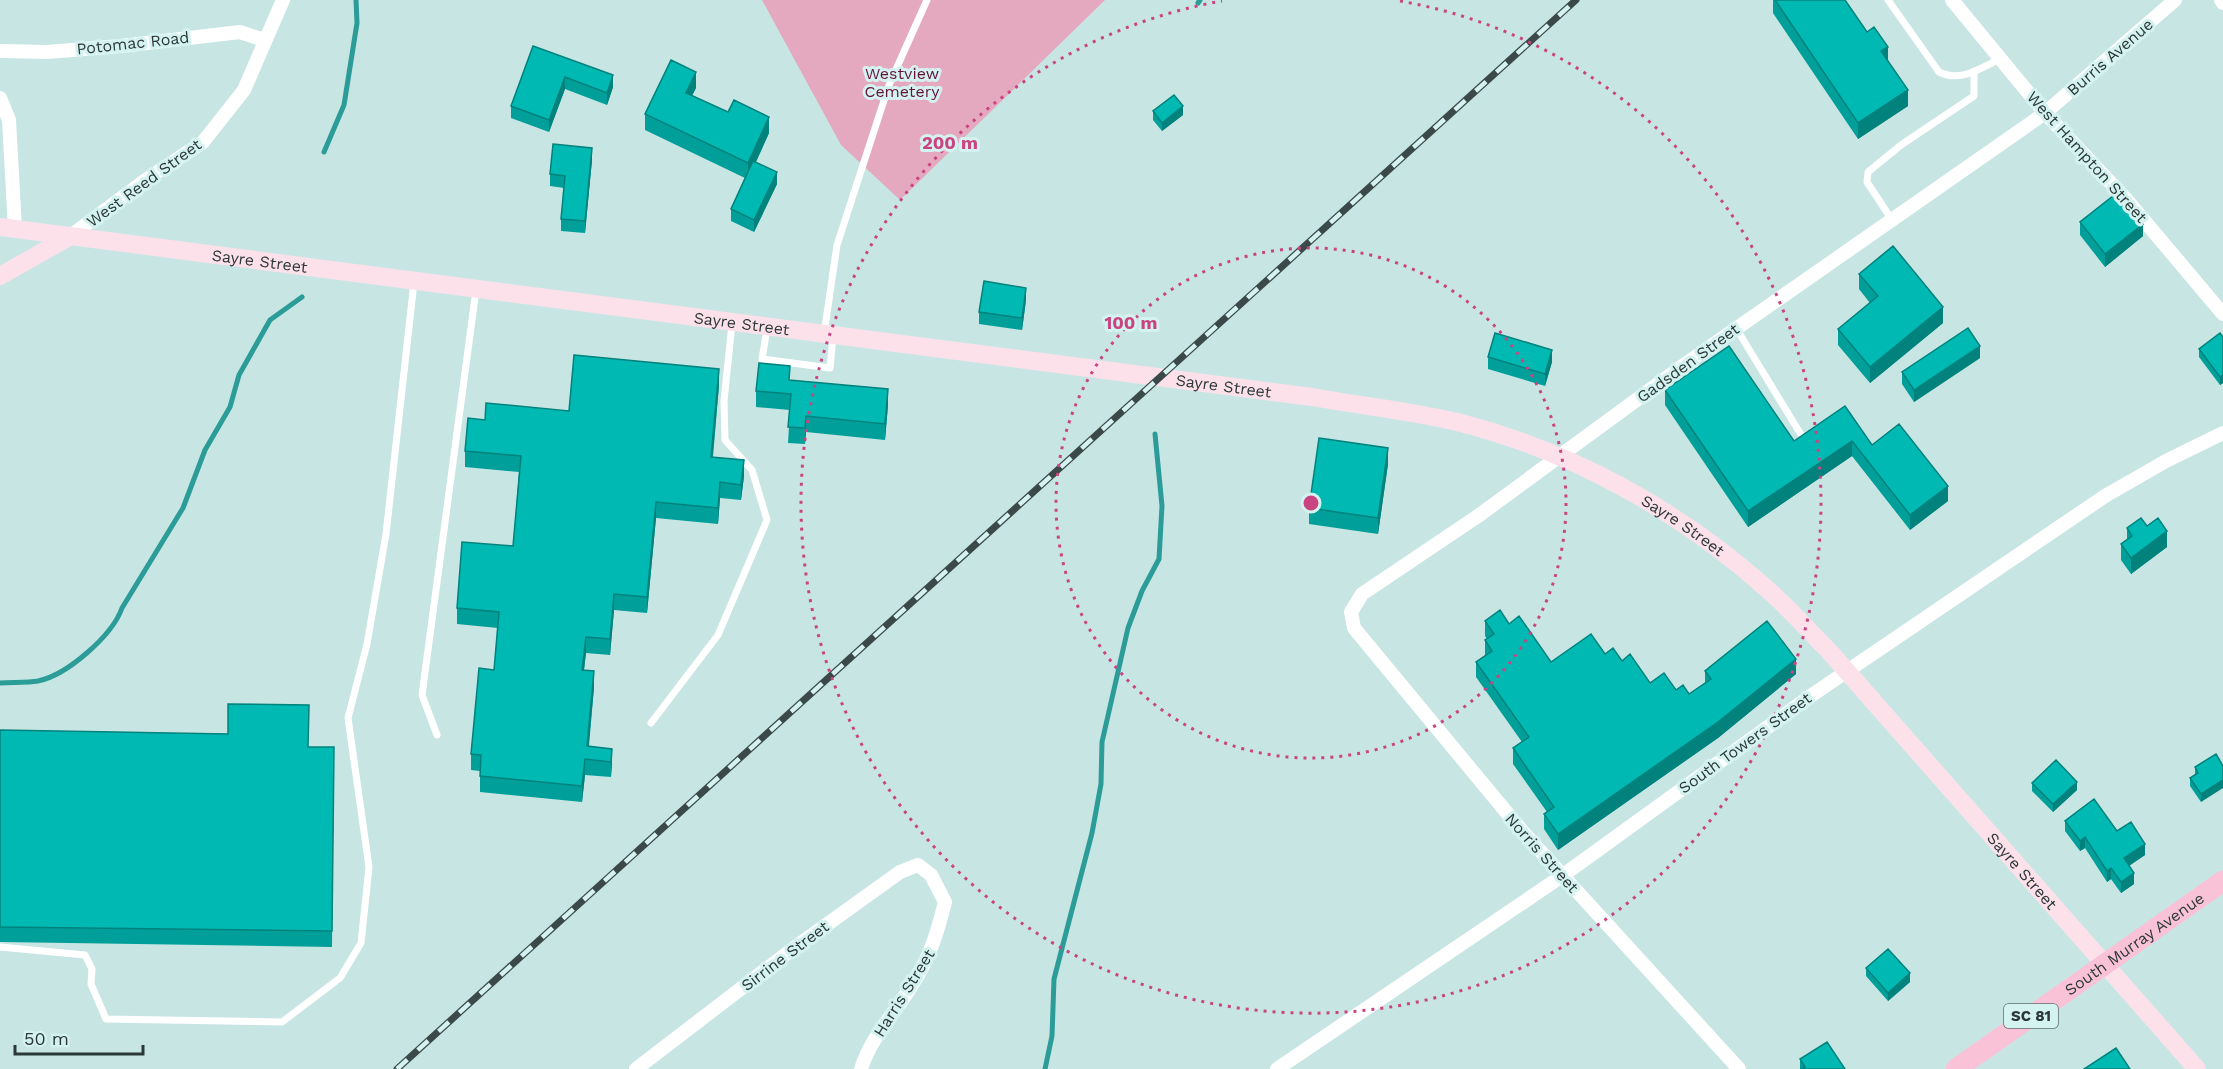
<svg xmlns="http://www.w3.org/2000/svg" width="2223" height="1069" viewBox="0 0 2223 1069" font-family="'Work Sans',sans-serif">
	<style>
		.green { fill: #e4a9be }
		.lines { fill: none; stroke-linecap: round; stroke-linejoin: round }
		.stream { stroke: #2b9c97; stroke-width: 5 }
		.lane { stroke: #fff; stroke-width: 7 }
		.street { stroke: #fff; stroke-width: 14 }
		.secondary { stroke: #fce1eb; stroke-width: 18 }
		.primary { stroke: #f9c2d7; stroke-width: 21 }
		.rail-casing { stroke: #3b4a49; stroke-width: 7 }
		.rail { stroke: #d4f3f0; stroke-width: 4.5; stroke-dasharray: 14; stroke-linecap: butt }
		.wall { fill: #019f9a }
		.shaded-wall { fill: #01827d }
		.building { fill: #01b9b3; stroke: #01827d; stroke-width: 1.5 }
		.ring { fill: none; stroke: #cb4482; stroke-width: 3; stroke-dasharray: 3 6 }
		.labels { text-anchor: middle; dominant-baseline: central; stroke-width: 6; stroke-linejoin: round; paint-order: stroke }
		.shield { fill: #d4f3f0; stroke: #5e706e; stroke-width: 1.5 }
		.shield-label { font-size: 15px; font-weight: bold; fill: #2b3837 }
		.street-label { font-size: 16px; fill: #2b3837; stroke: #d4f3f0 }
		.park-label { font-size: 16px; fill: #66133c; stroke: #d4f3f0 }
		.centre { fill: #cb4482; stroke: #d4f3f0; stroke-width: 3 }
		.ring-label { font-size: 18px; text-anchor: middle; font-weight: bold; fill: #cb4482; stroke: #d4f3f0; stroke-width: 6; stroke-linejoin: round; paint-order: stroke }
	</style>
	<rect width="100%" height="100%" fill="#c7e6e3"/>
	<path class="green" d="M762,0H1105L900,200L841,145Z"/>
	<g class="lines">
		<path class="stream" d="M1198,3L1200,0
			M324,152L344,105L357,23L356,0
			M0,683C12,682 26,683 38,681C67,675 112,636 122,608L183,508L205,450L230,407L239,375L270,320L302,297
			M1045,1069L1052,1036L1054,979L1092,833L1101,784L1102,742L1128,628L1142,591L1159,559L1162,506L1155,434"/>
		<path class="lane" d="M1888,0L1939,72C1961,83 1980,68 2000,59
			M1892,220L1867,182L1868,172L1901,145L1974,96V71
			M1736,328L1800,433
			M767,329L762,359L830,368L833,337
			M824,334L837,245L889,85L927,0
			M651,723L718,635L767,520L752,470L725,440L724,401L732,324
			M437,735L422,695L476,290
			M0,947L85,955L92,969L91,984L106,1019L282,1022L340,978L361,943L369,867L348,718L367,644L386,534L414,282"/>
		<path class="street" d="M1952,0L2045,113L2126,199L2223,314
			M2221,0L2223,3
			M0,51L47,52L121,46L240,32L264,40
			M0,98L9,120L15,229
			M69,237L147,179L203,142L244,90L283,0
			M636,1069L790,951L900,872L918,865L931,875L945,902C937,934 930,957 912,985C895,1013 871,1037 861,1069
			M1277,1069L1562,876L1812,695L2105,496L2166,461L2223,433
			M1739,1069L1522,831L1354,628L1351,612L1362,594L1478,516L1684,365L2045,113L2175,0"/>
		<g class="secondary">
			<path id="s1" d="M0,227L1312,397C1361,406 1413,411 1461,423C1574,452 1681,512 1767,589C1789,608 1808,630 1829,651L2197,1069"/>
			<path d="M0,276L69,237"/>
		</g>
		<path class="primary" id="s2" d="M1956,1069L2223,881"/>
		<defs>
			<path id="rail" d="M397,1069L1576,0"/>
		</defs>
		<use href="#rail" class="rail-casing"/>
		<use href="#rail" class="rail"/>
	</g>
	<path class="wall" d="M1773,0H1845L1867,32L1888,60L1908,106L1858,139L1773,13Z
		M533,46L613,87L607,105L565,89L549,132L511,118V106Z
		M696,88L692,95L769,133L756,162L777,184L754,232L731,221V209L745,178L645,130V114Z
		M1153,111L1183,115L1162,131L1153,120Z
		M592,160L585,233L561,231V219L564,188L550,186V174Z
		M2080,222L2143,236L2105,267L2080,235Z
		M1859,274L1943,323L1870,383L1838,345V329L1870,303L1859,289Z
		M1026,300L1022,330L979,324V312Z
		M2223,337V383L2220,385L2199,357V349Z
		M1488,357L1552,362L1545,386L1488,369Z
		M1980,358L1914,402L1902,384V372Z
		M790,380L888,405L885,440L806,432L805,444L788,443L790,410L756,407V391Z
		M719,385L713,457L744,476L741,500L720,498L718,524L656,518L647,613L614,610L610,655L586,653L584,670L594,687L589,746L612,749L611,777L585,775L582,802L480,792V771L471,770V754L494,670L498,628L457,624V608L513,546L519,472L465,467V451L485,420L569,411Z
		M1665,390L1794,441L1845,406L1872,445L1948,501L1910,530L1852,456L1748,527L1665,405Z
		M1388,464L1378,534L1309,524V508Z
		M2147,526L2167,547L2131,574L2121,560V544L2127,540V528Z
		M1485,621L1509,624L1551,662L1605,654L1622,661L1650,683L1689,694L1705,684V671L1796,674L1718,738L1558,850L1544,829V814L1547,812L1513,764V748L1522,742L1476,677V662L1485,656V640L1487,639L1485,636Z
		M0,730L308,747H334L332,947L0,942Z
		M2223,766L2201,802L2190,786V778L2195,775V767Z
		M2032,783L2077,790L2053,812L2032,791Z
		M2065,821L2117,831L2145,855L2129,866L2134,884L2121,893L2111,879L2107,882L2085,848L2080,851L2065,831Z
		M1866,968L1910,982L1888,1001L1866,976Z
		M1800,1059L1845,1069H1800Z"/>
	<path class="shaded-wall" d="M1888,47V63L1881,51Z
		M696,72V88L686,108V93Z
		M613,75V87L607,105V93Z
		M565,77V89L549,132V120Z
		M1908,90V106L1858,139V123Z
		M1183,106V115L1162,131V123Z
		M769,117V133L748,179V163Z
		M592,148V160L585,233V221Z
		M777,172V184L754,232V220Z
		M2143,224V236L2105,267V254Z
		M1026,288V300L1022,330V318Z
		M1943,307V323L1870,383V367Z
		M1980,346V358L1914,402V390Z
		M1552,350V362L1545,386V374Z
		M719,369V385L711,473V457Z
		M2223,375V383L2220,385V377Z
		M888,389V405L885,440V424Z
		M806,416V432L805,444V428Z
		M1852,441V456L1748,527V511Z
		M1388,448V464L1378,534V518Z
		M744,460V476L741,500V485Z
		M720,482V498L718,524V508Z
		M1948,486V501L1910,530V515Z
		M656,502V518L647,613V597Z
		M2167,531V547L2131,574V558Z
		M614,594V610L610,655V639Z
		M586,637V653L582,686V670Z
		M1796,659V674L1718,738L1558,850V834Z
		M594,671V687L587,762V746Z
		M612,749V765L611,777V762Z
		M585,759V775L582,802V786Z
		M2223,780V788L2201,802V794Z
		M2077,782V790L2053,812V804Z
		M2085,837V848L2080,851V841Z
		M2145,844V855L2124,869V858Z
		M2111,868V879L2107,882V871Z
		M2134,873V884L2121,893V882Z
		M1910,973V982L1888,1001V993Z"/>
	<path class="building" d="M1775,0H1845L1867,32L1874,27L1888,47L1881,51L1908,90L1858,123Z
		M533,46L613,75L607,93L565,77L549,120L511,106Z
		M671,60L696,72L686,93L728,112L734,100L769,117L748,163L645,114Z
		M1174,95L1183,106L1162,123L1153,111Z
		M553,144L592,148L585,221L561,219L565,176L550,174Z
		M753,161L777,172L754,220L731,209Z
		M2118,192L2143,224L2105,254L2080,222Z
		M1893,246L1943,307L1870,367L1838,329L1878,296L1859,274Z
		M984,281L1026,288L1022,318L979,312Z
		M1968,328L1980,346L1914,390L1902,372Z
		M1495,333L1552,350L1545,374L1488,357Z
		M2220,333L2223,337V375L2220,377L2199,349Z
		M1729,346L1794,441L1845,406L1872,445L1899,424L1948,486L1910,515L1852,441L1748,511L1665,390Z
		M574,355L719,369L711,457L744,460L741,485L720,482L718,508L656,502L647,597L614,594L610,639L586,637L582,670L594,671L587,746L612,749L611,762L585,759L582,786L480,776L481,755L471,754L479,668L494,670L499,612L457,608L462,542L513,546L521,456L465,451L468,418L485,420L486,403L569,411Z
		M759,363L790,366L789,380L888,389L885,424L806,416L805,428L788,427L791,394L756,391Z
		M1319,438L1388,448L1378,518L1309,508Z
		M2141,518L2147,526L2158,518L2167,531L2131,558L2121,544L2132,536L2127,528Z
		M1500,610L1509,624L1519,616L1551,662L1591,634L1605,654L1613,648L1622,661L1630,654L1650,683L1664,673L1676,690L1683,685L1689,694L1711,679L1705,671L1767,621L1796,659L1718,722L1558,834L1544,814L1554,807L1513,748L1529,737L1476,662L1492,651L1485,640L1494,634L1485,621Z
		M228,704L309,705L308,747H334L332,931L0,927V730L228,734Z
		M2216,754L2223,766V780L2201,794L2190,778L2198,773L2195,767Z
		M2056,760L2077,782L2053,804L2032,783Z
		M2094,799L2117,831L2131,822L2145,844L2124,858L2134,873L2121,882L2111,868L2107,871L2085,837L2080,841L2065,821Z
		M1888,949L1910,973L1888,993L1866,968Z
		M1827,1042L1845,1069H1801L1805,1067L1800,1059Z
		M2116,1048L2130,1069H2084Z"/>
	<g class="ring">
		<circle cx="1311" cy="503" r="255"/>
		<path d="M1400 1A510 510 0 1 1 1222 1"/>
	</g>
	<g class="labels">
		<rect class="shield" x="2004" y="1004" width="54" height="24" rx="4.5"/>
		<g class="shield-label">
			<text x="2031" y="1016">SC 81</text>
		</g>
		<g class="street-label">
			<text transform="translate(133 43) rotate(-6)">Potomac Road</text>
			<text transform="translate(2110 57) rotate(-41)">Burris Avenue</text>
			<text transform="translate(2087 157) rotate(48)">West Hampton Street</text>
			<text transform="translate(144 183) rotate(-36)">West Reed Street</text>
			<text stroke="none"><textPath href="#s1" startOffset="262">Sayre Street</textPath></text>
			<text stroke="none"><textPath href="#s1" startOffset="748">Sayre Street</textPath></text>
			<text transform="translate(1688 363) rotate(-36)">Gadsden Street</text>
			<text stroke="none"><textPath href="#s1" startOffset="1234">Sayre Street</textPath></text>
			<text stroke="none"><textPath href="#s1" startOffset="1720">Sayre Street</textPath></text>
			<text transform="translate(1745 743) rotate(-36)">South Towers Street</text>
			<text transform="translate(1542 853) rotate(48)">Norris Street</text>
			<text stroke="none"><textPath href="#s1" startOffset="2206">Sayre Street</textPath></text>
			<text stroke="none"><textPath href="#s2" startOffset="218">South Murray Avenue</textPath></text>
			<text transform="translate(785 956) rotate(-37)">Sirrine Street</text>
			<text transform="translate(904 993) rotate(-58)">Harris Street</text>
		</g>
		<g class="park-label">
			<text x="902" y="73">Westview<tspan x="902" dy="18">Cemetery</tspan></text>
		</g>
	</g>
	<circle cx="1311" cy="503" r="9" class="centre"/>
	<g class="ring-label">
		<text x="950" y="149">200 m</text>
		<text x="1131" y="329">100 m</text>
	</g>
	<path d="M15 1045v9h128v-9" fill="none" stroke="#2b3837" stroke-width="3"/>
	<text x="24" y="1045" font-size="18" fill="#2b3837" stroke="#d4f3f0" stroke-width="4.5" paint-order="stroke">50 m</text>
</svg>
